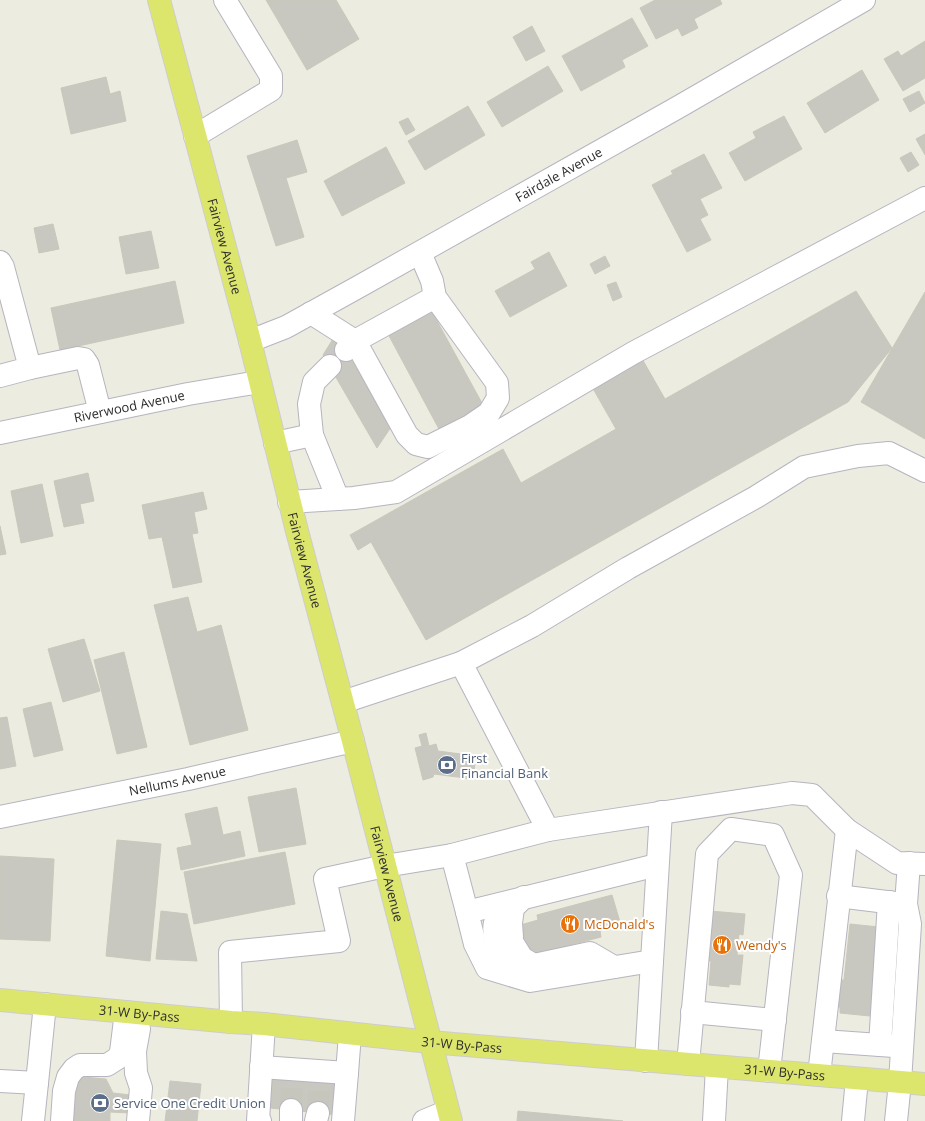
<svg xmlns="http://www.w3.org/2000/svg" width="925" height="1121" viewBox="0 0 925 1121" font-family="'Open Sans',sans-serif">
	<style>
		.building { fill: #c9c8c0; stroke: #c9c8ba }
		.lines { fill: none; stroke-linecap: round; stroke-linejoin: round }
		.minor-tunnel { stroke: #c7c6bd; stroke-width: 22; stroke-dasharray: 22 11; stroke-linecap: butt }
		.minor-casing { stroke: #b6b4bf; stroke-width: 24 }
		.major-casing { stroke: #cdcdcd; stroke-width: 24 }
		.minor { stroke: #fff; stroke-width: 22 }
		.major { stroke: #dde66c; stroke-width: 22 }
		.labels { text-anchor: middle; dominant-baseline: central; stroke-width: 4; stroke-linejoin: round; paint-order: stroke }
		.street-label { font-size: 13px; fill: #2d2d2d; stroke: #fff }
		.service-label { font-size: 13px; fill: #4e5e75; stroke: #fff; text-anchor: start }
		.food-label { font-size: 13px; fill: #c56008; stroke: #fff; text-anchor: start }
	</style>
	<rect width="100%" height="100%" fill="#edece1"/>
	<path class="building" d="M266,0H336L359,39L307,70Z
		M655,0H720L722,4L694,19L698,28L682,36L678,28L656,39L640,8Z
		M632,18L648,46L622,60L625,67L581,91L562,56Z
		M532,26L545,51L526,61L513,37Z
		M925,41V78L903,91L884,59L898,51L901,56Z
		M548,66L563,91L502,127L487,102Z
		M862,70L879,100L825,133L807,103Z
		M106,77L110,94L120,91L126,121L71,134L61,88Z
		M919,91L925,103L910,112L903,99Z
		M468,106L485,135L425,170L408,141Z
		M784,116L802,149L745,181L729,153L756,138L753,132Z
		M408,118L415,130L406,135L399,122Z
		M925,134V155L916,139Z
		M297,140L307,172L286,178L304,237L276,246L247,156Z
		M386,147L405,183L342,216L324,181Z
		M911,152L919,165L908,172L900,158Z
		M704,154L722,188L700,199L708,215L700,219L711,240L687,252L652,185L673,174L671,171Z
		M53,224L59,249L39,253L34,228Z
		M151,231L159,268L126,274L119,237Z
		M549,252L567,286L510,317L495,291L535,269L531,262Z
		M605,256L610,266L595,274L590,264Z
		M175,281L184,323L60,350L51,308Z
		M616,282L622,297L613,301L607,285Z
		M856,291L892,348L848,402L426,640L371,542L358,550L350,535L503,449L521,483L616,429L591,385L641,357L665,399Z
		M925,292V439L861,402Z
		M431,310L483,405L439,429L388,334Z
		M336,334L391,427L377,448L323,355Z
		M88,473L94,501L80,504L84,523L64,527L54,481Z
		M42,484L53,536L21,543L11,491Z
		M203,492L207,509L194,512L198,533L192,534L202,582L173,588L162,537L149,539L142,505Z
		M0,526L6,554L0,555Z
		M188,597L197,632L221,625L248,730L190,745L154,605Z
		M84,639L100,691L63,702L48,649Z
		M124,652L147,747L117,754L94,660Z
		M51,702L63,750L34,757L23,709Z
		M7,717L16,766L0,769V718Z
		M426,733L429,746L436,744L438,751L476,756L473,779L434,774L433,777L423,780L415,748L422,746L419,735Z
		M296,788L306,844L259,852L248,797Z
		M217,807L223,835L240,831L245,856L181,870L177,848L192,845L185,814Z
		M117,840L161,844L150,961L106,956Z
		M285,852L295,904L194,924L184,872Z
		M0,856L54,859L50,941L0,939Z
		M612,895L620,922H616L617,926L600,931L601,937L534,954L533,950L524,952L517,926L538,920L537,915Z
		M161,911L187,914L197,961L156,959Z
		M710,911L745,914L743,935L739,934L737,955H743L740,985L729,984V987L709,985L711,961H706Z
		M850,924L879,927L870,1016L840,1013V1007H836L839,980H844Z
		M72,1076L106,1079L113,1093L131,1095L130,1113L110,1112V1121H68Z
		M273,1078L341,1084L338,1115L270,1108Z
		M170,1081L201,1084L197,1121H165Z
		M518,1111L623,1121H517Z"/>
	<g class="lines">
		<path class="minor-tunnel" d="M291,1110L292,1080
			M318,1113L319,1082"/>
		<defs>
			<g id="minor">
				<path d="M195,136L271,90V76L225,0"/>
				<path d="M0,262L3,267L30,368L0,376"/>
				<path d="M311,313L355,341L407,435L416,444L428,447L470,426L489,413L498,398L497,383L435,297L432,281L420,253"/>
				<path id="s1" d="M250,341L286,327L360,286L675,109L864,0"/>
				<path d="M346,350L355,341L435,297"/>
				<path d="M330,366L314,382L309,404L312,435L338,499"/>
				<path d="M30,368L78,358L84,359L88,365L100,412"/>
				<path id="s2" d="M0,433L188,394L259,382"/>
				<path d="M275,443L312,435"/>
				<path d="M289,502L354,498L396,492L633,353L925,198"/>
				<path d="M461,663L532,626L628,568L756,497L804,467L858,456L889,453L925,471"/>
				<path id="s3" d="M0,817L188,779L353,741"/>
				<path d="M548,830L792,793L812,795L847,830L897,863L925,864"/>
				<path d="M452,855L467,912"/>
				<path d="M838,896L903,904"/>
				<path d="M512,937L511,923L513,908L524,897"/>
				<path d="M496,941C492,920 494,919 513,908"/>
				<path d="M514,945L522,958L534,965L590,953L614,967"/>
				<path d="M497,949L504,961L514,965H527"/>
				<path d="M652,961L530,981L487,968L475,944L467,912L657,865"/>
				<path d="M692,1012L775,1020"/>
				<path d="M231,1022L230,952L339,941L325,879L385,866L452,855L548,830L461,663L343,702"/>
				<path d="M823,1041L894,1046"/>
				<path d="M880,1045L889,902"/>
				<path d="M646,1061L661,812"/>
				<path d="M688,1064L707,854L731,829L773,835L791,875L769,1071"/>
				<path d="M261,1067L347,1073L350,1034"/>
				<path d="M819,1075L847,830"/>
				<path d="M0,1081L37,1083L45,1004"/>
				<path d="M291,1110V1121"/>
				<path d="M33,1121L37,1083"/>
				<path d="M62,1121L64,1091L68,1077L74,1069L80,1065H107L118,1058L121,1052L126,1012"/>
				<path d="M138,1121L141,1088L136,1073L135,1051L139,1029"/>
				<path d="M260,1121H258L264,1024"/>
				<path d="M316,1121L318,1113"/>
				<path d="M343,1121L347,1073"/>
				<path d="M424,1121L448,1111"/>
				<path d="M714,1121L717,1067"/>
				<path d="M853,1121L857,1079"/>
				<path d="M896,1121L900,1082L910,924L906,904L909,863"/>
			</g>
			<g id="major">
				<path id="s4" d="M159,0L250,341L297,531L353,741L451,1121"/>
				<path id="s5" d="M0,1000L231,1022L264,1024L430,1042L925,1084"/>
			</g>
		</defs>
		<use href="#minor" class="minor-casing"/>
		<use href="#major" class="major-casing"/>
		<use href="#minor" class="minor"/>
		<use href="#major" class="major"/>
	</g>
	<defs>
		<symbol id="bank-disc" viewBox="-11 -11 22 22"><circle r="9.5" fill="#5c6f8a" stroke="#fff"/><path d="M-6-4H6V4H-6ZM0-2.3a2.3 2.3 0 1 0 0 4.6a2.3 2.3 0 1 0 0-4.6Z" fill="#fff"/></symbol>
		<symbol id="restaurant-disc" viewBox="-11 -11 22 22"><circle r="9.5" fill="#e8710a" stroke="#fff"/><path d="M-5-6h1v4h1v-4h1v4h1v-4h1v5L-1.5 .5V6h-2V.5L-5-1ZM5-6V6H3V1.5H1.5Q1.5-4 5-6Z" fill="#fff"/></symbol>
	</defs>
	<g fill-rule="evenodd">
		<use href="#bank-disc" x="436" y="754" width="22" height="22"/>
		<use href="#restaurant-disc" x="559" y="913" width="22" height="22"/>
		<use href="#restaurant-disc" x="711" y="934" width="22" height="22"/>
		<use href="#bank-disc" x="89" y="1092" width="22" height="22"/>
	</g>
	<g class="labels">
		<g class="street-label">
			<text stroke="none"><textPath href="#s1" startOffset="351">Fairdale Avenue</textPath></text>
			<text stroke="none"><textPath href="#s4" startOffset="255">Fairview Avenue</textPath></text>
			<text stroke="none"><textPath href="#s2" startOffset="132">Riverwood Avenue</textPath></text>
			<text stroke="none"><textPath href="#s4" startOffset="579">Fairview Avenue</textPath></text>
			<text stroke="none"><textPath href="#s3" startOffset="181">Nellums Avenue</textPath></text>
			<text stroke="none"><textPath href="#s4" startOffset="903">Fairview Avenue</textPath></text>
			<text stroke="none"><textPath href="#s5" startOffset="140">31-W By-Pass</textPath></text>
			<text stroke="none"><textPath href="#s5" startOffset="464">31-W By-Pass</textPath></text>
			<text stroke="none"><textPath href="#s5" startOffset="788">31-W By-Pass</textPath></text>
		</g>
		<g class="service-label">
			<text x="461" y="758">First<tspan x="461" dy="15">Financial Bank</tspan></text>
			<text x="114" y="1103">Service One Credit Union</text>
		</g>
		<g class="food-label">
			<text x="584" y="924">McDonald's</text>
			<text x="736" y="945">Wendy's</text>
		</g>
	</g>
</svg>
